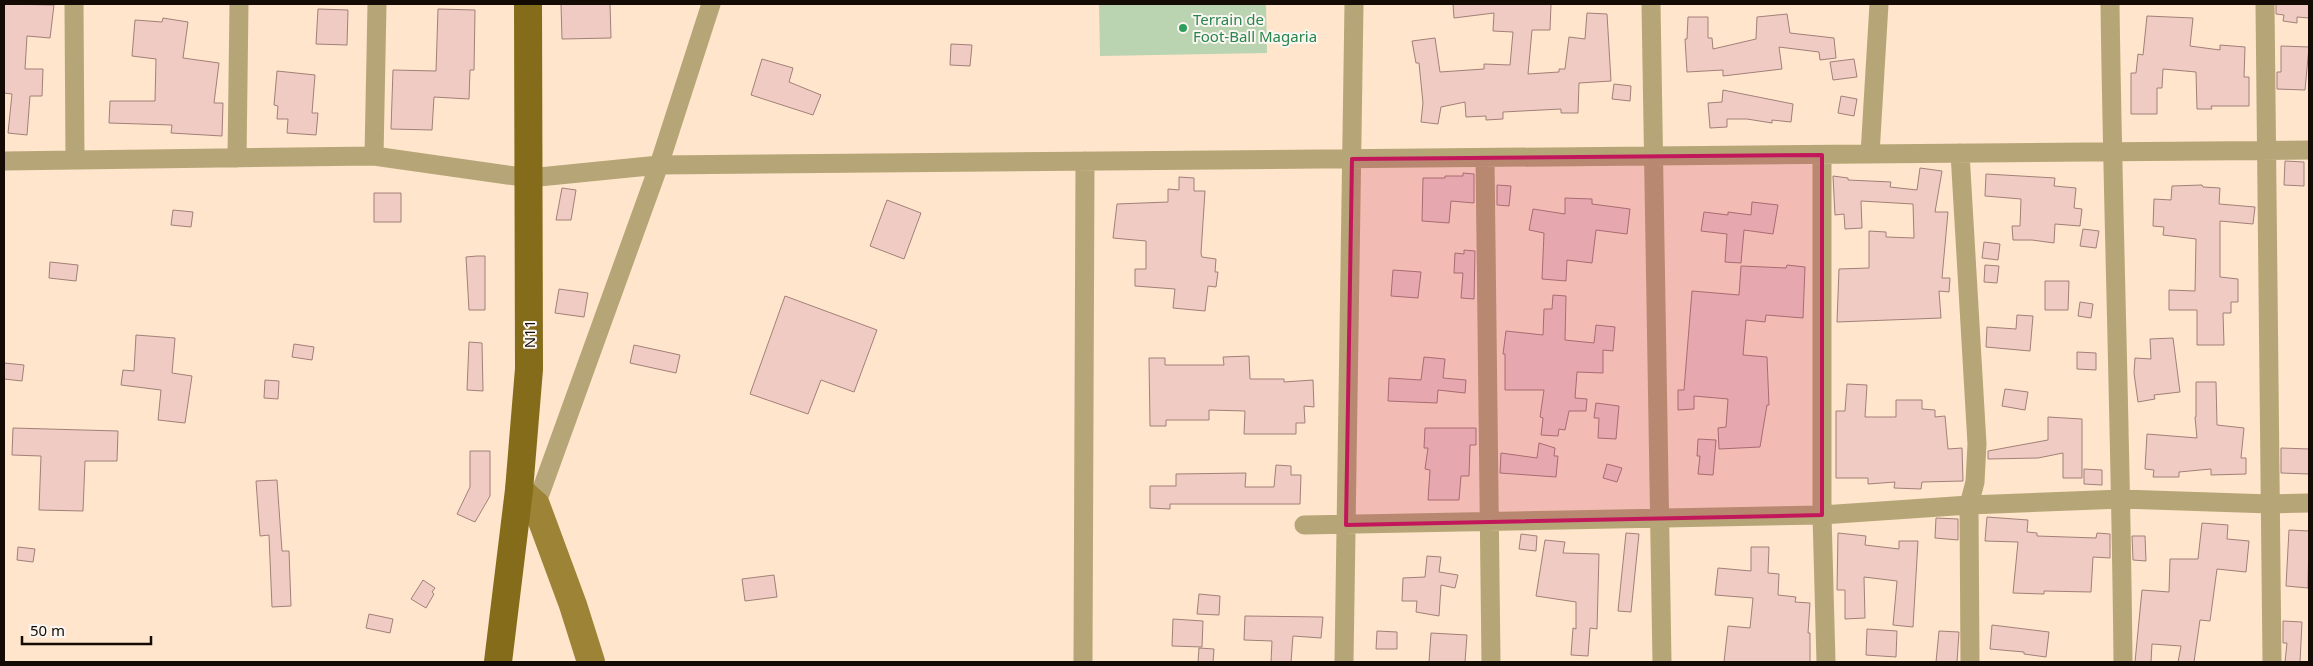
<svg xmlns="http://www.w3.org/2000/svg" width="2313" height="666" viewBox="0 0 2313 666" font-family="'Noto Sans',sans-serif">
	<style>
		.green { fill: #bad4b1 }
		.building { fill: #f0cbc3; stroke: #a28078 }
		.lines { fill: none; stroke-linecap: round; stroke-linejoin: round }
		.minor { stroke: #b6a576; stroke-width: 19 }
		.secondary { stroke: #9c8336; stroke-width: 28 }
		.primary { stroke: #846c1a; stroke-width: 28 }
		.marked { fill: #c2185b; fill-opacity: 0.2; stroke: #c2185b; stroke-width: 4; stroke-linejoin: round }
		.leisure-dot { fill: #2e9e5b; stroke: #fbf6f1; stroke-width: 2 }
		.labels { text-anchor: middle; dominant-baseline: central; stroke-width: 4; stroke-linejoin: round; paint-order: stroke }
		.leisure-label { font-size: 15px; fill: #27864d; stroke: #fbf6f1; text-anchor: start }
		.street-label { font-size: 15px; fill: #140c04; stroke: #fbf6f1 }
	</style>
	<rect width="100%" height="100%" fill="#fee5cb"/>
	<path class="green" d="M1099,4H1266L1267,53L1100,56Z"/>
	<path class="building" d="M4,4L54,5L50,38L27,36L25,69H43L42,96H30L27,135L8,133L12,94L4,93Z
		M561,4H610L611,38L562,39Z
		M1453,4H1551L1550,30H1532L1528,74L1559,72V69H1565L1569,37L1585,39L1587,13L1607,14L1611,81L1579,83L1578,113H1561V109L1503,112V119L1486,120V116L1466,117L1465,102L1441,107L1438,124L1421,122L1423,103L1419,63H1416L1412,41L1435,38L1440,72L1484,69V64L1510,65L1513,32L1493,31L1494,13L1454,18Z
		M2276,4H2309V18L2297,17V23L2283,21L2284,15L2276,14Z
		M318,9L348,10L347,45L316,44Z
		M438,9L475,10L474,70H470L469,99L434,97L432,130L391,129L393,70L436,71Z
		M1787,14L1790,33L1834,38L1836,58L1820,60L1819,52L1779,47L1782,69L1723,76V70L1687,72L1685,39H1687L1688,17H1708V38H1712L1713,49L1756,39L1757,17Z
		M2147,16L2193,18L2190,46L2220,50V45L2245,47L2244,77H2249V106H2211L2212,109H2197L2196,72L2163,69L2162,88H2157V114H2131V73H2136L2138,54L2143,55Z
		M163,18L188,22L183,58L219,63L214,103H223L222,136L171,133L172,125L109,123L110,101H155L156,59L132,56L135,20L162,22Z
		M951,44L972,45L970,66L950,65Z
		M2281,46L2309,47L2305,90L2277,89V72H2281Z
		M762,59L793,68L789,82L821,95L813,115L751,95Z
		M1854,59L1857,77L1833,80L1830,62Z
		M277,71L315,75L312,113H318L316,135L287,133L288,119H277L278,106L274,105Z
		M1614,84L1631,86L1630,101L1612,99Z
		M1723,90L1793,104L1791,122L1772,120V123L1747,119H1727V127L1710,128L1708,103L1722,102Z
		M1841,96L1857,99L1854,116L1838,113Z
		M2285,161L2304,162V186L2284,185Z
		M1920,168L1942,171L1935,212H1948L1942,278H1950L1949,292L1939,291L1941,318L1837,322L1839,269L1869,268V231L1886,232V237L1914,238L1913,204L1861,201L1862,228L1845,229L1844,214L1835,215L1833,176L1848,178V180L1891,182L1890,187L1917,190Z
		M1463,173L1474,174V203L1451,201L1449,223L1422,221L1423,178H1445V176H1463Z
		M1986,174L2055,178L2054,186L2076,188L2074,208L2082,209L2080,226L2055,224L2054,243L2032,240H2013L2012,226H2020L2021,199L1985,196Z
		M1179,177L1194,178V191H1205L1201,253L1202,257L1216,259L1215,272H1218L1216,287L1208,286L1205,311L1173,308L1175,289L1135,286V269H1146V241L1113,238L1117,204L1168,202V189L1179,190Z
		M1497,185L1511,186L1509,206L1497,205Z
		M2202,185L2203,187L2220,188L2219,204L2255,207L2253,224L2220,221V277L2238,279V302H2231V313H2223L2224,345H2197V310H2169V290L2195,291L2196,239L2163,235L2164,227L2153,226L2154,199L2171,200L2172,186Z
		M562,188L576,190L571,220H556Z
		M374,193H401V222H374Z
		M1565,198L1592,199V204L1630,209L1627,234L1596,230L1592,263L1567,260L1566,281L1542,279L1544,233L1529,230L1533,209L1565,214Z
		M887,200L921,213L904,259L870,246Z
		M1752,202L1778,205L1773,234L1744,230L1741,263L1725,262L1727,234L1701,231L1704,212L1728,215V212L1751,215Z
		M173,210L193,212L191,227L171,225Z
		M2083,229L2099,231L2096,248L2080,246Z
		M1984,242L2000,244L1998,260L1982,258Z
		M1464,250L1475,251L1474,299L1461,298L1463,273H1454L1455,253L1464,254Z
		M477,256H485V310H469L466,257Z
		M50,262L78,265L76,281L49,278Z
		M1787,265L1805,267L1803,318L1766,315L1765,322L1746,320L1743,355L1767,357L1769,405H1767L1760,447L1719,449L1718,428L1726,427L1728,399L1694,396V409L1678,410V390H1684L1692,291L1739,295L1741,266L1786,268Z
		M1985,265L1999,266L1997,283L1984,282Z
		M1393,270L1421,272L1418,298L1391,296Z
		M2045,281H2069L2068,310H2045Z
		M559,289L588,293L584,317L555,313Z
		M1553,295L1566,296L1565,340L1594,343L1596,325L1615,327L1613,351L1603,350V373L1577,372L1575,398L1587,399L1586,411H1569L1565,430L1559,429L1558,436L1541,435L1543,418L1540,417L1544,390H1505V354H1503L1506,331L1543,335L1544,309H1552Z
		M785,296L877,330L854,392L821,380L808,414L750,394Z
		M2080,302L2093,304L2091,318L2078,316Z
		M2017,315L2033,316L2030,351L1986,347L1987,327L2016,329Z
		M136,335L175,338L172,373L192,376L185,423L158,420L161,390L121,385L123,370L134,371Z
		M2173,338L2180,392L2154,395L2155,399L2138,402L2134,373L2135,358L2151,359L2150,339Z
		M469,342L482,343L483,391L467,390Z
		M294,344L314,347L312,360L292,357Z
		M634,345L680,355L676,373L630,363Z
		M2077,352L2096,353V370L2077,369Z
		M1249,356L1250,379H1284V382L1313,380L1314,407L1304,406L1305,423H1296V434H1244L1245,411L1209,410V420H1166V426H1150L1149,358H1165V365H1224L1223,357Z
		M1424,357L1445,359L1443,378L1466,380L1465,393L1438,390L1437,403L1388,401L1389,378L1421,380Z
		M4,363L24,365L22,381L4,379Z
		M265,380L279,381L278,399L264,398Z
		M2196,382H2216L2217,425L2244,428L2241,458H2246V474L2211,475V469L2179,472V477H2153L2154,470L2145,469L2147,434L2197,438L2195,417H2196Z
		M1847,384L1867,385L1865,417H1896V400H1922V409L1935,410V417L1945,416L1948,449L1962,448L1963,481L1922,482L1921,489L1894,488L1895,482L1868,484V478H1836V411H1845Z
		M2005,389L2028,392L2025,410L2002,406Z
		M1596,403L1619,406L1616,439L1598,438L1599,418H1594Z
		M2048,417L2082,419V478H2063V453L2038,458L1988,459V451L2048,440Z
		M13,428L118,431L117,461H85L83,511L39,510L41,456L12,455Z
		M1425,428H1476V445H1470L1469,476H1461L1459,500H1428L1430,470L1425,469L1428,448H1424Z
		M1698,439L1716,440L1713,475L1698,474L1700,456H1697Z
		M1539,443L1555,448L1554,456H1558L1556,477L1500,473L1501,453L1537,458Z
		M2281,448L2309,449V474L2281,473Z
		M470,451H490V496L475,522L457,514L470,487Z
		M1607,464L1622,468L1617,482L1603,478Z
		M1276,465L1291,466V475H1301L1300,504H1170V509L1150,508V486H1176V474L1246,473L1245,487H1274Z
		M2084,469L2102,470V485L2084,484Z
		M277,480L282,551H289L291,606L272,607L269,535L260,536L256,481Z
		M1987,517L2028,520L2027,532L2037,533V536L2096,538L2097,533L2110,534V558L2093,557L2091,592L2044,591V594L2013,593L2018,542L1985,541Z
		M1936,518L1958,519V540L1935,538Z
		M2202,523L2228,525L2227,539L2249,541L2246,572L2217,569L2210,621L2200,620L2194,662H2178L2181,646L2152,644L2151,662H2135L2142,590L2169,592L2170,559H2198Z
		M2289,530L2309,531L2308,588L2286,586Z
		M1626,533L1639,534L1631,612L1618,611Z
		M1838,533L1866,536L1865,545L1899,549V541H1918L1913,627L1893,625L1897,581L1864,577L1865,618L1845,619V590H1837Z
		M1521,534L1537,536L1536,551L1519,549Z
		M2132,536H2145L2146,561L2133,560Z
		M1545,540L1565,542L1563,553L1599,554L1597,629L1590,628L1588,656L1571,655L1573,628L1576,629V602L1536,596Z
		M18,547L35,549L33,562L17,560Z
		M1751,547H1769L1768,573L1779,574L1778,595L1796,597L1795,602L1810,603L1808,633H1810V662H1724L1728,626L1750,628L1753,598L1715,595L1718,568L1751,571Z
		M1427,556L1441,557L1439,572L1458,575L1455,588L1441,585L1439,616L1416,612L1417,601H1402L1403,578L1425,577Z
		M774,575L777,597L745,601L742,579Z
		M423,580L435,588L432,592L434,594L426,608L411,599Z
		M1199,594L1220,596L1219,615L1197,614Z
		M369,614L393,619L390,633L366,628Z
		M1245,616L1323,617L1321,638L1293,636L1291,662H1271L1272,641L1244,640Z
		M1173,619L1203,621L1202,647L1172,646Z
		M2283,621L2302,622L2300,662H2285L2287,643H2283Z
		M1992,625L2049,632L2046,657L2024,654V652L1990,649Z
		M1867,629L1897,631L1896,657L1866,655Z
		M1377,631L1397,632V649H1376Z
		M1939,631L1959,632L1957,662H1936Z
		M1431,633L1467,635L1465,662H1429Z
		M1199,648L1214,649L1213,662H1198Z"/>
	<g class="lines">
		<path class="minor" d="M74,4L75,160
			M1651,4L1662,662
			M2110,4C2113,223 2121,443 2123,662
			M2265,4L2272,662
			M1960,153L1977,444L1975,482L1969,505L1970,662
			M1870,154L1879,4
			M1822,155V515L1826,662
			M374,156L377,4
			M237,158L239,4
			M1485,158L1491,662
			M4,161L374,156L529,178L659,165L2309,150
			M536,505L659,165L711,4
			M1304,525L1822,515L1969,505L2122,499L2270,504L2309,503
			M1083,662L1085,161
			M1344,662L1354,4"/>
		<path class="secondary" d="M519,490L536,505L573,605L591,662"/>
		<path class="primary" d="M498,662L519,490L529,369L528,4"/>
	</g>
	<path class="marked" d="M1822,155V515L1346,525L1352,159Z"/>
	<circle class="leisure-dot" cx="1183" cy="28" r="5"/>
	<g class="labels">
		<g class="leisure-label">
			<text x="1193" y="19">Terrain de<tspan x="1193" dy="17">Foot-Ball Magaria</tspan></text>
		</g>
		<g class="street-label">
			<text transform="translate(529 334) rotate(-90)">N11</text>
		</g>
	</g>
	<rect width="2313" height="666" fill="none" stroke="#140c04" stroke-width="10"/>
	<path d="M22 636v8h129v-8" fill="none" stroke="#140c04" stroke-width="2.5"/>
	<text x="30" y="636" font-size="15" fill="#140c04" stroke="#fbf6f1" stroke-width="4" paint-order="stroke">50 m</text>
</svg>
